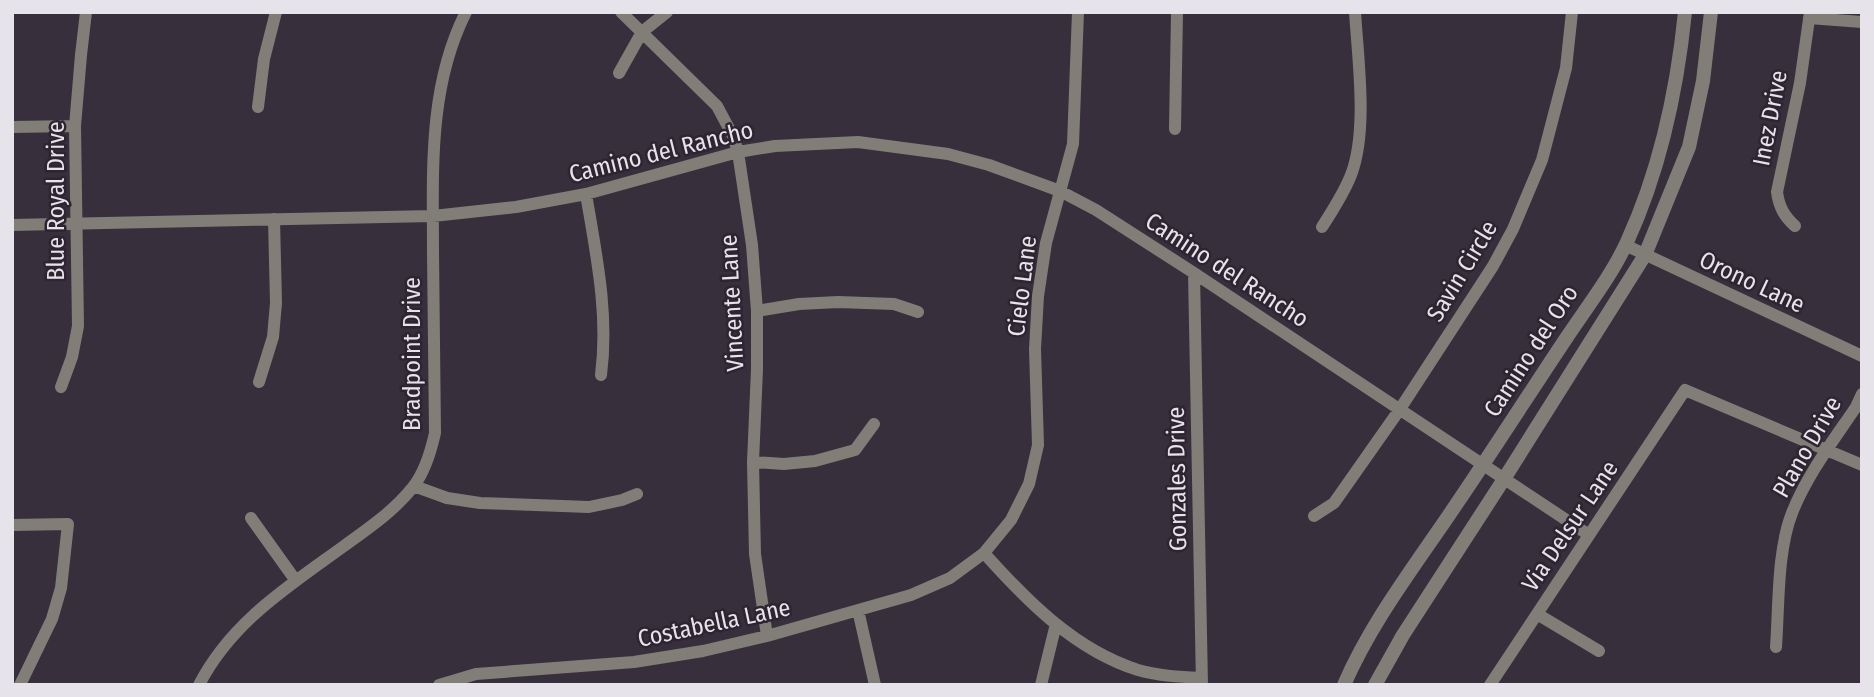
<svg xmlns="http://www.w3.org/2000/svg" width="1874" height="697" viewBox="0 0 1874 697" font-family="'Fira Sans Condensed',sans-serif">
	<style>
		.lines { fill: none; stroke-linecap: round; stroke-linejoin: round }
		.minor { stroke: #817e77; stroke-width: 12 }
		.tertiary { stroke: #817e77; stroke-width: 14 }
		.labels { text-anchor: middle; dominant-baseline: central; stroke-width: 5; stroke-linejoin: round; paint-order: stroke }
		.street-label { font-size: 24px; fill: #e7e3ea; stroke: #2d2531 }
	</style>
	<rect width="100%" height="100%" fill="#372f3b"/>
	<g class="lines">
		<path class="minor" d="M621,12L717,106L733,136L738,152L752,245L757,311V369L753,462L755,554L767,636
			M1809,18L1862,22
			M619,73L642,32L667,12
			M258,107L264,59L276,12
			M12,127L75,126
			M1175,129L1177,12
			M586,194C596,254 609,313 601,375
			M12,225L433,216L516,207L586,194L738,152L775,146L858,142L948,154L989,165L1060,191L1096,210L1194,273L1589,535
			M1795,226C1784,216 1779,207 1777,192L1800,83L1810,12
			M1322,227C1333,210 1344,193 1351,175C1368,131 1358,60 1355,12
			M1625,245L1862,356
			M1194,273L1202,685
			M757,311L799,304L838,302L894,304L918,312
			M259,382L273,337L276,303L274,219
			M61,387L72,357L78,326L75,126L81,55L86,12
			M753,462L784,464L815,461L855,450L874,424
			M414,486L447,498L480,503L589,507L622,500L637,494
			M1314,516L1334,503L1400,409L1493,266L1513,229L1542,160L1566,68L1572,12
			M251,518L296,581
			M12,525L68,524L61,588L52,619L20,685
			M984,553C1027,601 1075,650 1138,670C1159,676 1181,677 1202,678
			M858,610L875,685
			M1537,614L1599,651
			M1776,647C1779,606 1777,551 1792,513C1807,475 1833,441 1856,407L1862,394
			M199,685C231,622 289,586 344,546C369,528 394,511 413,487C425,472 431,451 435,433C434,373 434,312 433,252C433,171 428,87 466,12
			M439,685L476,674L634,662L703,651L767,636L911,595L950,578L984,553L1011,520L1029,484L1038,445L1035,349L1038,296L1046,243L1073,144L1078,12
			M1041,685L1056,624
			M1490,685L1685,390L1862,465"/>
		<path class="tertiary" d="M1344,685C1370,625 1410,572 1447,518C1488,458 1527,397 1567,337C1587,307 1612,275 1627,242C1660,170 1677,91 1685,12
			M1375,685L1403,635L1504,479L1645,255L1689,147L1703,81L1711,12"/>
	</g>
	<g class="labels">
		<g class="street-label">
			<text transform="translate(1770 118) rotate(-79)">Inez Drive</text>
			<text transform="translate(661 152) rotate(-14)">Camino del Rancho</text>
			<text transform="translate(56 201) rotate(-90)">Blue Royal Drive</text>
			<text transform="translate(1227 270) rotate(33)">Camino del Rancho</text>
			<text transform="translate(1462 271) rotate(-59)">Savin Circle</text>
			<text transform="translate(1752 282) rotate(25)">Orono Lane</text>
			<text transform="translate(1022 286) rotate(-83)">Cielo Lane</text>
			<text transform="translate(732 303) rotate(-93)">Vincente Lane</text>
			<text transform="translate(1531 351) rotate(-57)">Camino del Oro</text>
			<text transform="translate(412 354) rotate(-90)">Bradpoint Drive</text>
			<text transform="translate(1807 447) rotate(-60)">Plano Drive</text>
			<text transform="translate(1177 479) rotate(-91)">Gonzales Drive</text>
			<text transform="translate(1570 526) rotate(-56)">Via Delsur Lane</text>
			<text transform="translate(714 623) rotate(-12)">Costabella Lane</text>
		</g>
	</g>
	<rect width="1874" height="697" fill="none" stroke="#e7e3ea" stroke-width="28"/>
</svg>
